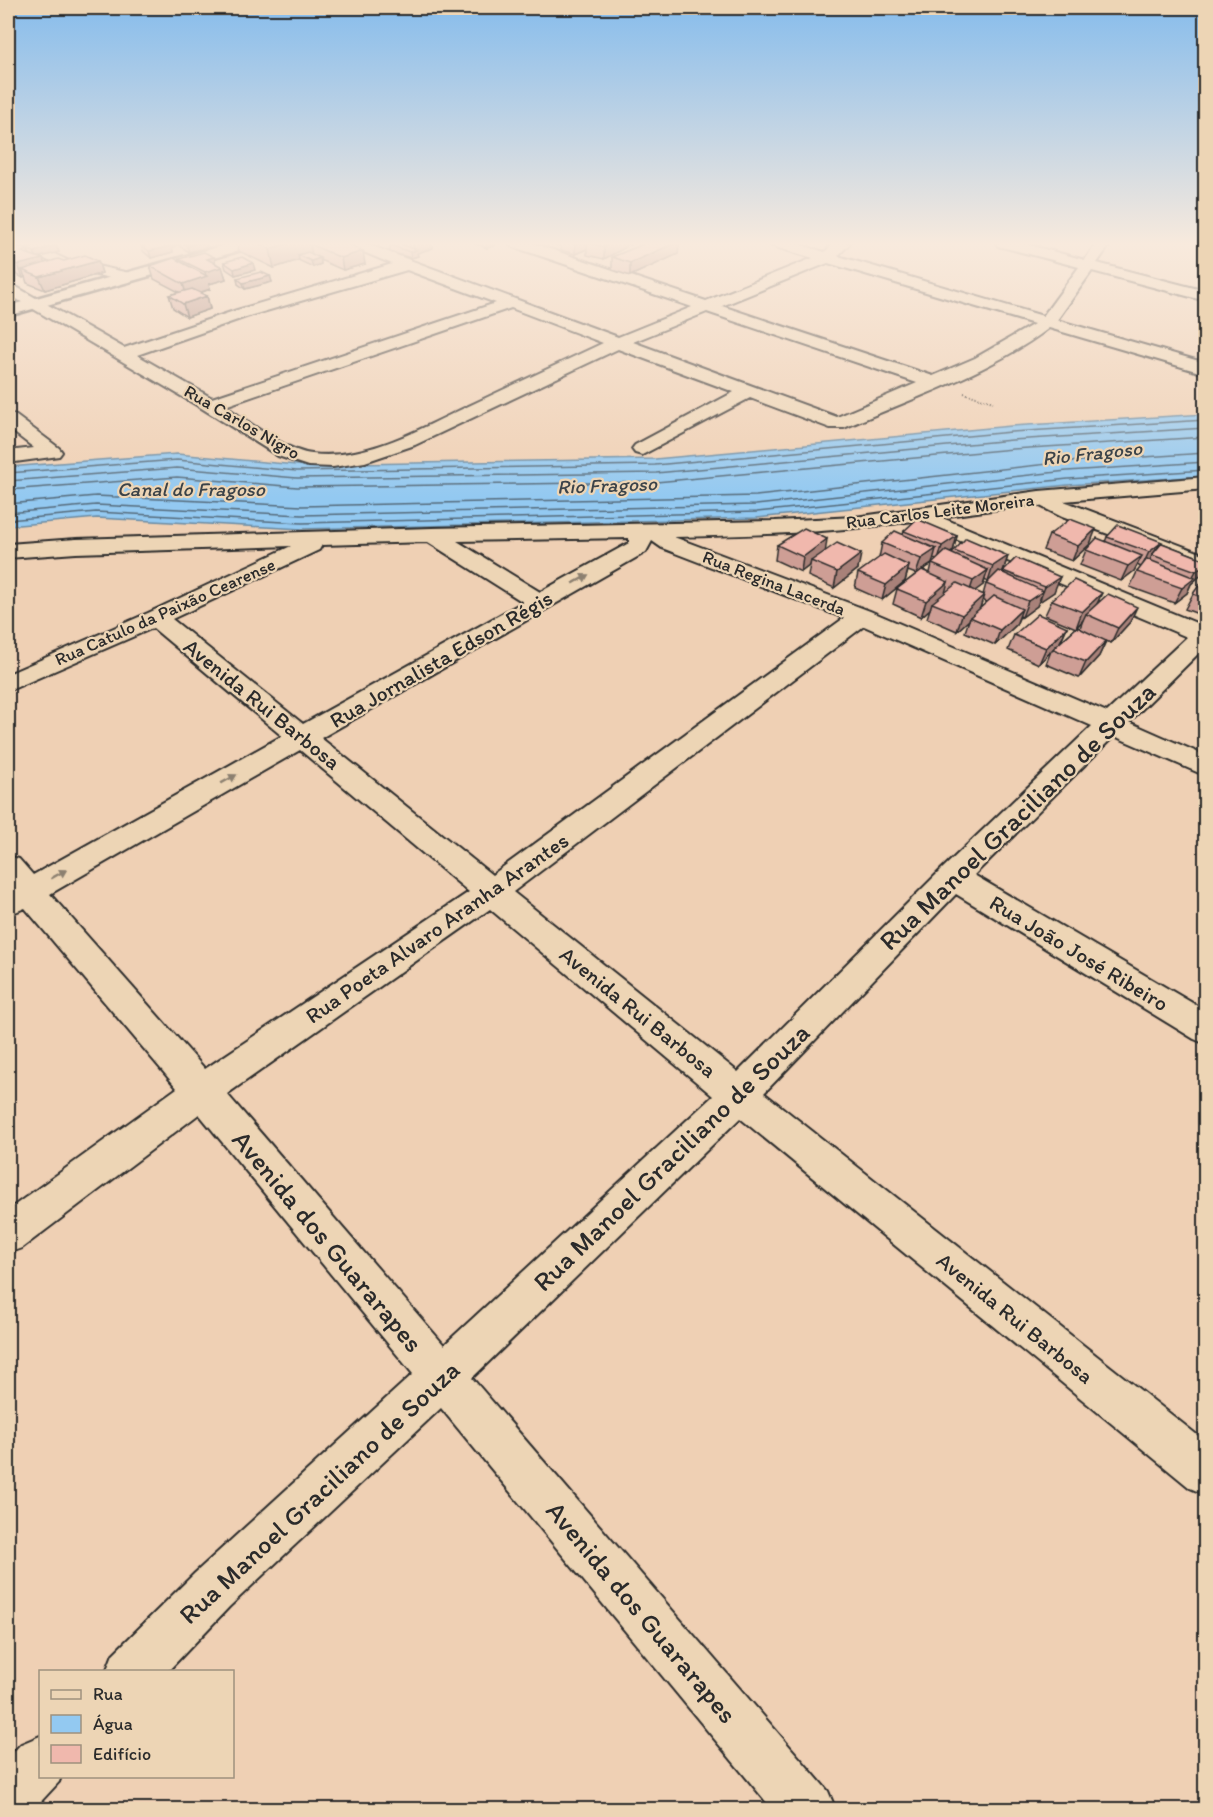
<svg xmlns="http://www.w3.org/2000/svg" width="1213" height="1817" viewBox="0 0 1213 1817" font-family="Itim,sans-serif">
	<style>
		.water { fill: #93c9f1; stroke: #698aa2; stroke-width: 1.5 }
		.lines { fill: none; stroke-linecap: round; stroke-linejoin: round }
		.shore { stroke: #556a7a; stroke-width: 1.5 }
		.minor-casing { stroke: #2b2b2b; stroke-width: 4 }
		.major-casing { stroke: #2b2b2b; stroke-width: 5 }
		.path { stroke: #2b2b2b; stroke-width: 2; stroke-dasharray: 1 2; stroke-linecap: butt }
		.minor { fill: #edd5b5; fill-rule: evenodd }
		.major { fill: #edd5b5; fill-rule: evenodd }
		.wall { fill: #ce9e95; stroke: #2b2b2b; stroke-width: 1.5; fill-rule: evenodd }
		.shaded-wall { fill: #a88179; stroke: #2b2b2b; stroke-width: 1.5 }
		.building { fill: #f0b8ad; stroke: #2b2b2b; stroke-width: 1.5 }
		.oneway { fill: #8c8070 }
		.labels { text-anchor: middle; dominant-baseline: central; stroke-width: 4.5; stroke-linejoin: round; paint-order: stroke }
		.far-street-label { font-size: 18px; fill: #2b2b2b; stroke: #edd5b5 }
		.far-water-label { font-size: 20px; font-style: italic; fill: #3b4349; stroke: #edd5b5 }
		.street-label { font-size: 22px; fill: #2b2b2b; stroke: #edd5b5 }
		.near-street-label { font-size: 27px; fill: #2b2b2b; stroke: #edd5b5 }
	</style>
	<rect width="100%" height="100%" fill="#efd0b4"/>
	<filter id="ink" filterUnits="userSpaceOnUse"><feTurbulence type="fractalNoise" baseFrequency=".0167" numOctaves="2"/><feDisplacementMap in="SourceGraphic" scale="12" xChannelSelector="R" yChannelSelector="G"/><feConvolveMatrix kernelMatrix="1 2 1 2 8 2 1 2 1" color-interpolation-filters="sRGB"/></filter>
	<g filter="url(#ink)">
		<path class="water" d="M1206,414L1205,476L1068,485L757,518L302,529L97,518L8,526V467L177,454L297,465L655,459L1011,426Z"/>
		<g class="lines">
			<path class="shore" d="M8,473L177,460L297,471L655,465L1011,432L1206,420
				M8,481L177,468L297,478L656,473L1012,440L1206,428
				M8,490L177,477L297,487L656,482L1013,449L1206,437
				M8,504L96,496L302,506L756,496L1066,462L1206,453
				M8,513L96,505L302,515L756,505L1067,471L1206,462
				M8,520L96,512L302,523L757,512L1068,479L1206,470"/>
			<defs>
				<path id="minor" d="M342,243H364L618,337L692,307L511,246L509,243H532L706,301L813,258L772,246L770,243H794L825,252L834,243H850L838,256L1043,316L1079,267L998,246L996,243H1022L1085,260L1096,243H1111L1097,263L1206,291V301L1092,271L1057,320L1206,363V374L1049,328C992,372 910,399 844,428H830L750,398L642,455L635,453L632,449L635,445L734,392L618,349L415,445L365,462L333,467L308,466L278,456L203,409L8,294V283L13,285L124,348L237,310L392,264ZM828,263L1034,324L975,358L933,376L722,306ZM407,270L496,303L212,398L137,355L249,316ZM511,308L603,343C560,363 518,383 475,403C426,425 369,461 312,454C285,451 248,421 225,406ZM707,312L917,383L837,417L633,342Z
					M48,251L84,268L87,271L84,274H74L43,258L41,255Z
					M97,266L134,274L137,277L129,282L92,274L89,271L92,268Z
					M8,413L15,415L59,448L62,452L59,456L8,463V451L34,448L8,428Z
					M1206,477V489L1064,501L1206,555V570L1062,517L1036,504L940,517L1206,627V646L1129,722L1206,756V776L1114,736L974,875L1206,1011V1044L1194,1039L956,894L764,1093L1206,1442V1495L1190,1488L740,1118L472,1378L828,1791L836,1810H773L441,1408L229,1607L167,1672H106L113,1654L195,1573L413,1374L199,1114L22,1248L8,1253V1210L177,1088L25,908L8,915V856L19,859L33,875L282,736L153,628L8,691V674L148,613L291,546L76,553L8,558V544L76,539L432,528L775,521L855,517L1039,491ZM913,521L1187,637L1107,712L870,611L674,537C754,535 833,533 913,521ZM629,538V543L540,592L457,541ZM652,541L662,548L844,618L492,875L321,738L646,552ZM428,542L523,602L303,724L172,619L319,550L322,545ZM864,626L1092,726L942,869L738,1072L513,892ZM300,750L469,892L205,1069L50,894ZM490,909L713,1096L444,1345L227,1094Z
					M40,1736V1776H61L59,1782L33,1810H8V1758L21,1744Z"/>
				<path id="major" d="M26,243H52L50,246L8,257V248Z
					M232,243H258L256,246L8,316V306Z"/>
			</defs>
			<use href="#minor" class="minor-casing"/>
			<use href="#major" class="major-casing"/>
			<path class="path" d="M964,393L993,402"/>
			<use href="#minor" class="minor"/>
			<use href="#major" class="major"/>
		</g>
		<path class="wall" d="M146,243H178V245L172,247L173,252L151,258L143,251L141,245Z
			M178,243H207L208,247L189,252L179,246Z
			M237,243H346L365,264L343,270L320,260L321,264L313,267L300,261L299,260L274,268L239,251Z
			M395,243H432L433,248L417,253L418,256L411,258L390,252V245Z
			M473,243H495V245L487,248Z
			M549,243H633L630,245L626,244V247L604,259L587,255V249L575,254L561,250V247Z
			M646,243H679L678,254L630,276L612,270V257Z
			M56,245L59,252L38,257L43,259L44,263L98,261L102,273L45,290L27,283L25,277L23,278L8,270V249H25Z
			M214,257L215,263L222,267L226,279L209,284L210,289L200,293L207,296L210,309L187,317L173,308L169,295L179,292L154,279L150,266L180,261L179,259Z
			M224,262L255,270L235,275L226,269Z
			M270,276L272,282L245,289L238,284L237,278Z
			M904,531L957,536L953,551L949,553L952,554L954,551L1008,556L1003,571L1002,572L1003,573V571L1016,558L1054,592L1039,602L1037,606L1022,617L1020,616L1016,625L995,645L965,632L969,620L957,631L927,618L930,609L921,617L893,604L897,589L916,574L908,571L905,581L882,600L855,588L858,573L879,558L882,543L903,535ZM933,559L937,560L932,564L930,573L923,570L932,564ZM985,580L988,582L986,584L983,595L974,591L983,585ZM982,600L987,602L980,609Z
			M1049,535L1090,544L1072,561L1043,550Z
			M1107,537L1162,543L1206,560V566L1200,576L1191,584L1187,593L1174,603L1130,587L1137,572L1141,567L1137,565L1134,571L1121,581L1080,565L1086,550L1105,542Z
			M777,545L858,569L834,588L808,576L810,565L801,572L775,560Z
			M1206,577V617L1185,609L1193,594Z
			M1052,600L1097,604L1130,622L1111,643L1106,641L1099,656L1079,678L1046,664L1051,651L1039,664L1008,650L1014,635L1067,627L1061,641L1076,628L1045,615ZM1083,620L1080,628L1077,627Z"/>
		<path class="shaded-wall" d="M8,243H15V245L8,246Z
			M168,243H178V245L172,247L173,252L151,258L149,251L169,246Z
			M196,243H207L208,247L189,252L187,246Z
			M288,243H321L310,244L312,256L298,255L299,260L274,268L270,249Z
			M413,243H432L433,248L417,253L418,256L411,258L410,252L414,251Z
			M487,243H495V245L487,248Z
			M575,243H587V249L575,254Z
			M610,243H626V247L604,259V247Z
			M675,243H679L678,254L630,276V263Z
			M56,245L59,252L37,258L34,252Z
			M28,250L33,261L43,259L47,272L22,270L25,277L23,278L18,265L22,252Z
			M363,251L365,264L343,270L341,258Z
			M214,257L217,268L222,267L226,279L209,284L210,289L187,297L183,284L206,276L205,272L207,259Z
			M320,258L321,264L313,267L311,261Z
			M98,261L102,273L45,290L39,277Z
			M253,263L255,270L235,275L234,269Z
			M270,276L272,282L245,289L243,283Z
			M207,296L210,309L187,317L183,304Z
			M1096,529L1090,544L1072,561L1078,546Z
			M957,536L953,551L938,561L942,546Z
			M827,539L825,554L811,561L810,565L801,572L803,557Z
			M1162,542L1152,555L1149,563L1142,567L1149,552Z
			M936,549L932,564L916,574L921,559Z
			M861,554L858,569L834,588L837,572Z
			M1008,556L1003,571L988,582L993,566Z
			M1142,556L1134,571L1121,581L1128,566Z
			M1206,563V566L1200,576L1191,584L1187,593L1174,603L1182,588L1191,580L1196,571Z
			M909,566L905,581L882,600L886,585Z
			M988,570L983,585L968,596L973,581Z
			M1060,577L1054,592L1039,602L1045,587Z
			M948,582L944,597L932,603L930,609L921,617L926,601Z
			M1043,591L1037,606L1022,617L1028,601Z
			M1102,593L1095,608L1086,614L1083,620L1076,628L1082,612Z
			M984,595L979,611L970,617L969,620L957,631L962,615Z
			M1137,607L1130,622L1111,643L1118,628Z
			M1022,609L1016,625L995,645L1000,630Z
			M1067,627L1060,642L1051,651L1039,664L1046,648Z
			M1106,641L1099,656L1079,678L1086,662Z"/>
		<path class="building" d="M46,243H52L56,245L34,252L25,248Z
			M146,243H167L171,246L149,251L141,245Z
			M183,243H196L187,246Z
			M258,243H288L270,249Z
			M313,243H346L363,251L341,258L310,244Z
			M395,243H398L417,250L410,252L390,245Z
			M589,243H610L604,247Z
			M646,243H675L630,263L612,257Z
			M17,246L28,250L22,252L43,259L18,265L8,260V249Z
			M204,252L214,257L207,259L222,267L205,272L179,259Z
			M308,252L320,258L311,261L298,255Z
			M85,255L98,261L39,277L22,270L58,259L64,261Z
			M242,257L253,263L234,269L224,262Z
			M174,258L207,276L183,284L150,266Z
			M261,272L270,276L243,283L237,278Z
			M192,289L207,296L183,304L169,295Z
			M917,519L957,536L942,546L904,531Z
			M1070,519L1096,529L1078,546L1049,535Z
			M1118,525L1162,542L1149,552L1107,537Z
			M804,528L827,539L803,557L777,545Z
			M895,531L936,549L921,559L882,543Z
			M966,538L1008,556L993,566L954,551Z
			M1097,538L1142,556L1128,566L1086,550Z
			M837,543L861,554L837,572L811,561Z
			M1162,543L1206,560V563L1196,571L1152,555Z
			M946,551L988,570L973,581L932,564Z
			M884,554L909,566L886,585L858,573Z
			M1016,558L1060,577L1045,587L1003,571Z
			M1147,559L1195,578L1182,588L1137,572Z
			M922,570L948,582L926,601L897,589Z
			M999,571L1043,591L1028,601L986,584Z
			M1074,580L1102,593L1082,612L1052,600Z
			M1202,581L1206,582V599L1193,594Z
			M957,583L984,595L962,615L932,603Z
			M1108,594L1137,607L1118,628L1086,614Z
			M994,596L1022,609L1000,630L970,617Z
			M1038,614L1067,627L1046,648L1014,635Z
			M1077,627L1106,641L1086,662L1053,649Z"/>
		<defs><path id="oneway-solid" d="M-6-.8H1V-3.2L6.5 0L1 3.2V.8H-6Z" transform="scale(1.5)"/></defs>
		<g class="oneway">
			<use href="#oneway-solid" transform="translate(581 579) rotate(-29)"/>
			<use href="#oneway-solid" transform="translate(229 779) rotate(-29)"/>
			<use href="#oneway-solid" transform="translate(59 874) rotate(-29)"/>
		</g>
	</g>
	<linearGradient id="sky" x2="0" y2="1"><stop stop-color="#86bcec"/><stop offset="0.49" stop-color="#f8eadd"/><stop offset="1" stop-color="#f8eadd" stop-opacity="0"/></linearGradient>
	<rect width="1213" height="498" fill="url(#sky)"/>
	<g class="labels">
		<g class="far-street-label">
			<text transform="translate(242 422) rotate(30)">Rua Carlos Nigro</text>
			<text transform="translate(940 511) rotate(-7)">Rua Carlos Leite Moreira</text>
			<text transform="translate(774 583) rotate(21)">Rua Regina Lacerda</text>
			<text transform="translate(165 612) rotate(-24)">Rua Catulo da Paixão Cearense</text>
		</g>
		<g class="far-water-label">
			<text transform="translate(1092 453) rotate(-6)">Rio Fragoso</text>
			<text transform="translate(607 485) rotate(-2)">Rio Fragoso</text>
			<text x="191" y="489">Canal do Fragoso</text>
		</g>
		<g class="street-label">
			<text transform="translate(441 659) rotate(-30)">Rua Jornalista Edson Régis</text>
			<text transform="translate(262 704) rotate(39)">Avenida Rui Barbosa</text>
			<text transform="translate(437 928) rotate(-35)">Rua Poeta Alvaro Aranha Arantes</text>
			<text transform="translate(1079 953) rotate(31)">Rua João José Ribeiro</text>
			<text transform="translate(638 1012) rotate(39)">Avenida Rui Barbosa</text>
			<text transform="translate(1015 1318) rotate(39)">Avenida Rui Barbosa</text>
		</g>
		<g class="near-street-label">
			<text transform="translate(1017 816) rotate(-44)">Rua Manoel Graciliano de Souza</text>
			<text transform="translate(671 1157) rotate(-44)">Rua Manoel Graciliano de Souza</text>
			<text transform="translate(328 1241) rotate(50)">Avenida dos Guararapes</text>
			<text transform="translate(319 1492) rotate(-43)">Rua Manoel Graciliano de Souza</text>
			<text transform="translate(642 1612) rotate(50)">Avenida dos Guararapes</text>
		</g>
	</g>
	<rect width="1213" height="1817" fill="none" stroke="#edd5b5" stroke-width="30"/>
	<rect x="15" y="15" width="1183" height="1787" fill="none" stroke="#2b2b2b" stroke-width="2" filter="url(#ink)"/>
	<rect x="39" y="1670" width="195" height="108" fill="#edd5b5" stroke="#9f917e" stroke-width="1.5"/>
	<rect x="51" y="1690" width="30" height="9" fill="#edd5b5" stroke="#9f917e" stroke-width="1.5"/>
	<text x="93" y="1700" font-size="18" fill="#2b2b2b">Rua</text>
	<rect x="51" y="1715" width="30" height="18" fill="#93c9f1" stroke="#9f917e" stroke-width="1.5"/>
	<text x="93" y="1730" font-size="18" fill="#2b2b2b">Água</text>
	<rect x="51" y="1745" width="30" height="18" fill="#f0b8ad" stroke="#9f917e" stroke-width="1.5"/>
	<text x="93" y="1760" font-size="18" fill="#2b2b2b">Edifício</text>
</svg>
